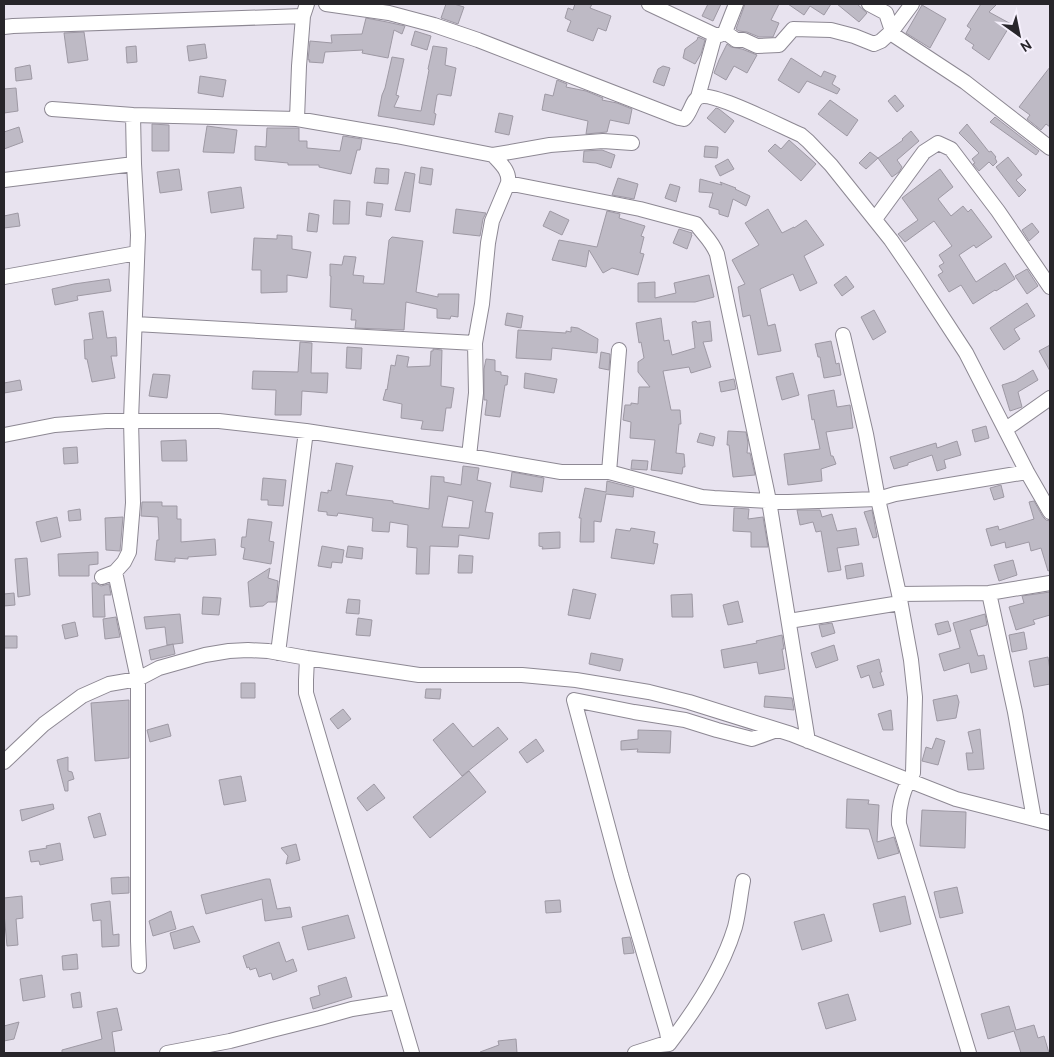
<svg xmlns="http://www.w3.org/2000/svg" width="1054" height="1057" viewBox="0 0 1054 1057" font-family="Cabin,sans-serif">
	<style>
		.building { fill: #bebac5; stroke: #9e99a4; fill-rule: evenodd }
		.lines { fill: none; stroke-linecap: round; stroke-linejoin: round }
		.minor-casing { stroke: #8d8893; stroke-width: 16 }
		.minor { stroke: #fff; stroke-width: 14 }
	</style>
	<rect width="100%" height="100%" fill="#e8e3ef"/>
	<path class="building" d="M446,4H454L464,7L458,24L441,18Z
		M575,4H592L590,8L611,16L606,31L598,28L593,41L567,31L571,21L565,18L568,8L573,10Z
		M708,4H721L713,21L702,16Z
		M745,4H779L771,20L779,23L773,37H759L747,32L739,31L736,29Z
		M788,4H831L824,15L810,6L804,15Z
		M837,4H857L867,13L859,22Z
		M981,4H997L989,12L1011,24L989,60L972,48L974,45L965,39L971,29L967,26Z
		M922,5L946,19L930,48L906,33Z
		M366,18L387,22L405,26L402,34L394,30L388,58L362,53L363,50L325,52L323,63L309,62L310,60H308L310,41L332,43L331,35L362,34Z
		M415,31L431,36L427,50L411,45Z
		M84,32L88,60L68,63L64,33Z
		M698,37L705,40L701,54L695,64L683,58L685,49L697,40Z
		M205,44L207,58L189,61L187,46Z
		M727,44L731,47L742,49L757,55L747,73L734,66L726,80L714,73L719,60Z
		M136,46L137,62L127,63L126,47Z
		M433,46L447,48L445,65L456,68L451,96L439,94L437,95L434,113L436,114L434,125L378,116L382,95L385,88L392,57L404,59L396,95L399,96L394,107L421,111L429,70L428,69Z
		M791,58L821,77L824,71L836,76L832,84L840,89L837,94L807,81L799,93L778,80Z
		M30,65L32,79L16,81L15,68Z
		M663,66L670,68L664,86L653,82L658,69Z
		M1050,67V127L1046,124L1041,130L1027,119L1030,115L1019,107Z
		M200,76L226,80L223,97L198,93Z
		M557,80L567,84L566,87L586,91L603,98L602,100L617,103L632,109L629,124L610,120L607,132L586,134L588,121L542,110L545,94L553,96Z
		M16,88L18,111L4,113V89Z
		M895,95L904,106L897,112L888,101Z
		M830,100L858,120L847,136L818,114Z
		M716,108L719,109L734,121L725,133L707,118Z
		M499,113L513,116L509,135L495,132Z
		M995,117L1039,151L1036,155L990,122Z
		M152,124L169,125V151H152Z
		M967,124L989,152L991,151L996,157L995,158L997,162L993,166L989,162L979,171L973,164L975,163L972,159L979,153L959,133Z
		M207,126L237,130L234,153L203,152Z
		M19,127L23,142L4,149V132Z
		M267,128H299V141H307V148L340,151L343,136L362,139L360,150H357L351,174L319,167V165H288V163L255,160V146L266,147Z
		M911,131L919,141L897,160L902,167L899,172L892,177L878,158L903,140L902,139Z
		M789,140L816,164L801,181L768,151L775,144L781,149Z
		M705,146L718,147L717,158L704,157Z
		M602,150L615,155L611,168L596,163L583,162L584,151Z
		M870,152L878,158L866,169L859,163Z
		M1008,157L1022,175L1016,180L1026,190L1019,197L996,167Z
		M728,159L734,169L720,176L715,166Z
		M421,167L433,169L431,185L419,183Z
		M376,168L389,169L388,184L374,183Z
		M179,169L182,190L160,193L157,172Z
		M940,169L953,187L938,199L951,216L963,206L968,212L971,209L992,237L976,248L974,245L959,255L976,282L1005,263L1015,279L996,291L995,290L973,304L961,285L949,292L938,275L943,272L939,266L944,263L939,255L952,246L934,221L905,242L898,234L918,220L902,198Z
		M405,172L415,174L410,212L395,210Z
		M618,178L638,184L634,199L612,195Z
		M700,179L722,185L720,182L736,188L735,189L750,196L746,206L733,199L728,217L719,214V210L709,207L713,193L699,192Z
		M670,184L680,187L676,202L665,198Z
		M241,187L244,208L211,213L208,192Z
		M334,200L350,201L349,224H333Z
		M367,202L383,204L381,217L366,215Z
		M456,209L486,213L483,219L480,236L453,233Z
		M768,209L782,233L794,227V228L806,220L824,245L804,256L817,283L800,291L793,274L760,289L768,326L775,324L781,351L758,355L750,315L743,317L740,300L738,287L745,284L732,260L759,245L745,223Z
		M550,211L569,220L562,235L543,226Z
		M607,211L620,214L619,218L645,226L641,236L644,237L640,253L644,254L638,275L612,268L603,273L589,250L586,267L552,260L559,240L597,247Z
		M18,213L20,226L4,228V216Z
		M309,213L319,215L317,232L307,231Z
		M1032,223L1039,232L1029,241L1022,230Z
		M679,229L692,233L691,235H692L687,249L673,243Z
		M277,235L292,236V249L311,252L307,278L287,275V292L261,293V270H252L254,238L277,239Z
		M392,237L423,241L416,292L438,297V294H459L458,317L451,316L450,319L437,318V309L406,302L404,330L355,328L356,320H351L352,309L330,307L331,276H330V264L342,265L344,256L356,257L353,275L364,276L363,283L384,284L389,240Z
		M1027,269L1038,286L1027,294L1015,276Z
		M709,275L714,297L695,302H638V283L655,282V298L676,293L674,283Z
		M846,276L854,287L842,296L834,285Z
		M109,279L111,291L77,296L78,300L55,305L52,289L74,284Z
		M1027,303L1035,316L1014,329L1020,339L1004,350L990,328Z
		M874,310L886,332L873,340L861,317Z
		M103,311L107,338L116,337L117,356H111L115,378L92,382L87,359H85L84,340L93,339L89,313Z
		M507,313L523,316L521,328L505,325Z
		M661,318L664,341L669,340L672,355L695,348L692,322L696,321L697,323L710,321L712,341L703,342L711,367L691,373L689,367L663,371L671,410H680L681,424H679L676,453L684,454L685,467H683L682,474L651,470L655,440L630,438L631,422L623,420L625,405H631V403L638,404L639,387H650L638,372V362L644,358L641,342L639,343L636,323Z
		M571,327L578,328L598,339L597,353L552,348L551,360L516,358L518,330L566,333V331L571,332Z
		M831,341L836,364L839,363L841,375L824,378L820,357H818L815,344Z
		M300,342L312,343L311,373H328L327,393L302,391L301,415H275L276,390L252,389L253,371L298,372Z
		M1050,345V371L1039,351Z
		M347,347L362,348L361,369L346,368Z
		M433,349L442,350L441,386L454,388L451,408H446L443,431L421,429L423,421L401,418L402,404L383,400L386,389L387,390L391,365L395,366L397,355L409,357L407,367L430,366L431,351H433Z
		M601,352L610,354L609,370L599,368Z
		M486,359L495,360V371L501,372V375L508,376L507,385H505L500,417L485,415L487,400H484V369Z
		M1033,370L1038,380L1018,392L1022,407L1010,411L1002,385L1015,381Z
		M525,373L557,379L554,393L524,388Z
		M793,373L799,395L782,400L776,377Z
		M153,374L170,375L167,398L149,396Z
		M734,379L736,389L721,392L719,382Z
		M20,380L22,390L4,393V383Z
		M834,390L837,407L850,405L853,428L826,432L831,456H833L836,464L821,469L822,481L788,485L784,454L820,449L814,419L812,420L808,395Z
		M986,426L989,438L975,442L972,430Z
		M728,431L746,432L748,443L747,453H750L755,475L733,477L729,445H727Z
		M700,433L715,437L713,446L697,442Z
		M186,440L187,461H162L161,441Z
		M957,441L961,455L944,460L946,468L937,471L932,455L908,463V465L894,469L890,457L936,443L937,448Z
		M77,447L78,463L64,464L63,448Z
		M632,460L648,461L647,470L631,469Z
		M336,463L353,466L346,495L393,501V503L429,509L431,476L444,477V482L461,485L463,466L479,468L477,480L491,483L485,512L493,513L489,539L459,535L458,547L430,546L429,574H416L417,548L407,547L408,525L390,522L389,532L372,531L373,518L338,513L337,516L327,515V512L318,511L321,492L328,493V490L331,491ZM448,496L473,501L469,528L442,527Z
		M512,472L544,478L542,492L510,487Z
		M263,478L286,480L283,506L268,505V500H261Z
		M607,481L634,488L633,497L606,494L601,522L594,521V542H580L581,518H579L585,488L606,492Z
		M1001,485L1004,497L994,500L990,488Z
		M1034,501L1043,517L1046,520L1050,521V570L1048,571L1041,548L1031,551L1029,542L1006,548L1005,542L991,546L986,529L998,526L999,530L1034,519L1029,502Z
		M142,502H162V506H177V519H181V542L215,539L216,555L188,557V559L175,558V562L155,560L157,540H159L158,517L141,516Z
		M734,508L749,509L748,519L763,517L768,547H751V532L733,531Z
		M80,509L81,520L69,521L68,511Z
		M797,510H820L822,517L832,514L837,531L856,528L859,545L837,548L841,570L828,572L821,531L816,532L813,522L800,525Z
		M872,510L877,537L873,538L864,512Z
		M57,517L61,537L41,542L36,522Z
		M123,517L120,551L106,550L105,518Z
		M248,519L272,522L269,541L274,542L271,564L243,559L245,548L241,547L242,537H246Z
		M631,528L655,532L653,543L658,544L654,564L611,558L616,529L630,531Z
		M560,532V548L542,549L543,547L539,546V533Z
		M322,546L344,550L342,563L332,562L331,568L318,566Z
		M348,546L363,548L362,559L346,557Z
		M98,552V564L89,565V576H59L58,554Z
		M459,555L473,556L472,573H458Z
		M27,558L30,595L18,597L15,559Z
		M1013,560L1017,575L999,581L994,565Z
		M862,563L864,576L847,579L845,566Z
		M270,568L268,578L278,581L276,602H268L263,606L250,607L248,582Z
		M92,583H96L101,586L109,584L111,595H104L105,617H93Z
		M573,589L596,594L590,619L568,615Z
		M1050,592V615L1033,620L1035,624L1016,630L1009,607L1024,603L1022,596Z
		M14,593L15,605L4,606V594Z
		M692,594L693,617H672L671,595Z
		M203,597L221,598L219,615L202,614Z
		M348,599L360,600L359,614L346,613Z
		M738,601L743,622L728,625L723,605Z
		M180,614L183,643L167,645L165,627L146,629L144,617Z
		M985,614L987,625L970,630L978,656L984,655L987,669L971,673L969,663L944,671L939,654L960,648L953,623Z
		M116,617L120,637L105,639L103,619Z
		M358,618L372,620L370,636L356,635Z
		M948,621L951,631L938,635L935,624Z
		M75,622L78,636L65,639L62,625Z
		M832,623L835,633L822,637L819,625Z
		M1024,632L1027,649L1012,652L1009,635Z
		M782,635L784,649H782L785,669L759,674L757,662L724,668L721,650L757,643L756,641Z
		M4,636H17V648H4Z
		M173,644L175,654L151,660L149,650Z
		M834,645L838,660L816,668L811,653Z
		M591,653L623,659L620,671L589,664Z
		M1048,657L1050,670V684L1034,687L1029,661Z
		M879,659L882,672H880L884,685L873,688L869,675L861,678L857,666Z
		M241,683H255V698H241Z
		M426,689H441L440,699L425,698Z
		M957,695L959,702L956,718L937,721L933,700Z
		M765,696L792,698L794,710L764,707Z
		M129,700V758L95,761L91,703Z
		M343,709L351,719L338,729L330,719Z
		M891,710L893,730H883L878,714Z
		M453,723L473,747L498,727L508,739L462,776L433,740Z
		M168,724L171,736L150,742L147,730Z
		M980,729L984,769L968,770L966,753H973L968,732Z
		M638,730L671,731L670,753L637,752L638,749L621,750V741L638,739Z
		M936,738L945,741L938,765L922,761L926,747L932,749Z
		M536,739L544,751L527,763L519,752Z
		M68,757V771L72,772L74,779L68,781V791H65L57,760Z
		M469,771L486,792L430,838L413,817Z
		M241,776L246,801L224,805L219,780Z
		M374,784L385,798L367,811L357,798Z
		M847,799L869,800L868,804L879,805L877,842L894,837L899,853L878,859L869,829L846,828Z
		M53,804L54,809L22,821L20,810Z
		M922,810L966,812L965,848L920,846Z
		M100,813L106,835L94,838L88,817Z
		M60,843L63,860L40,865L39,861L31,862L29,851L47,848L46,846Z
		M296,844L300,860L286,864L288,856L281,848Z
		M129,877V893L112,894L111,878Z
		M266,879H270L277,909L290,907L292,917L265,921L262,899L206,914L201,895Z
		M957,887L963,913L940,918L934,892Z
		M22,896L23,918L16,919L18,945L7,946L4,913V898Z
		M905,896L911,924L880,932L873,904Z
		M560,900L561,912L546,913L545,901Z
		M110,901L113,935L119,934V946L102,947L101,920L93,921L91,904Z
		M171,911L176,929L153,936L149,921Z
		M824,914L832,941L802,950L794,922Z
		M348,915L355,938L308,950L302,927Z
		M193,926L200,942L174,949L170,933Z
		M630,937L634,953L624,954L622,938Z
		M279,942L286,962L293,959L297,971L273,980L271,973L259,977L256,968L250,970L249,967L247,968L243,956Z
		M77,954L78,969L63,970L62,956Z
		M42,975L45,997L23,1001L20,979Z
		M346,977L352,997L313,1009L310,998L320,995L318,986Z
		M80,992L82,1007L73,1008L71,994Z
		M848,994L856,1020L826,1029L818,1003Z
		M1009,1006L1016,1030L1034,1025L1038,1038L1044,1036L1049,1053H1021L1014,1031L988,1039L981,1014Z
		M117,1008L122,1030L112,1032L115,1053H62V1050L102,1039L97,1012Z
		M19,1022L14,1039L4,1041V1026Z
		M516,1039L517,1053H481L480,1052L499,1045L498,1041Z"/>
	<g class="lines">
		<defs>
			<path id="minor" d="M326,4L389,13L434,25L478,40L679,118L684,119C691,113 692,100 699,97C713,91 784,128 801,135L808,141L831,165L891,240L915,275L966,353L1027,472L1050,512
				M649,4L715,35H720L725,32L736,40H744L757,46L779,45L793,29L831,30L854,36L874,44L881,41L892,31L912,4
				M869,4L886,13L892,31L895,36L965,82L1050,148
				M4,27L13,26L303,16
				M725,32L736,4
				M698,97L715,35
				M52,109L133,115L297,119L396,136L493,155L550,145L603,141L632,143
				M297,119L299,66L303,16L307,4
				M4,180L134,164
				M508,183L640,209L696,224C704,235 712,241 717,254L769,501L808,741
				M875,219L924,152L938,143L951,149L998,211L1050,287
				M4,277L137,253
				M135,324L475,343
				M843,335L866,434L878,499L899,594L911,660L915,697L913,773C904,787 898,806 899,824L969,1053
				M1006,429L1050,398
				M4,435L55,425L106,421H219L306,431L469,456L561,472H609L702,497L714,498L788,502L878,499L895,494L1027,472
				M469,456L476,393L475,343L482,304L488,243L492,221L508,183C510,171 501,164 493,155
				M609,472L619,350
				M115,572L138,679V941L139,966
				M102,577L115,572L124,562L129,552L133,503L131,420L138,235L134,164L133,115
				M989,593L1015,712L1034,819
				M899,594L989,593L1050,583
				M789,621L900,603
				M278,653L306,431
				M307,658L306,680V693L412,1053
				M4,762L44,724L82,696L109,684L138,679L159,668L205,655L229,651L248,650L268,651L307,658L419,675H522L576,680L649,692L689,702L791,734L956,799L1050,823
				M669,1044L667,1032L621,875L574,700L634,712L685,720L717,730L752,739L777,730
				M167,1053L230,1041L272,1030L320,1018L352,1009L396,1002
				M635,1053L660,1045L669,1044C696,1009 722,970 735,927C739,912 740,896 743,881"/>
		</defs>
		<use href="#minor" class="minor-casing"/>
		<use href="#minor" class="minor"/>
	</g>
	<rect width="1054" height="1057" fill="none" stroke="#27252a" stroke-width="10"/>
	<g transform="translate(1019 35) rotate(147)" stroke="#f5f0fc" stroke-width="4" paint-order="stroke">
	<path d="M0-4L9 19L0 12L-9 19Z" fill="#27252a"/>
	<text y="-8" font-size="14" font-weight="bold" text-anchor="middle" fill="#27252a">N</text>
	</g>
</svg>
